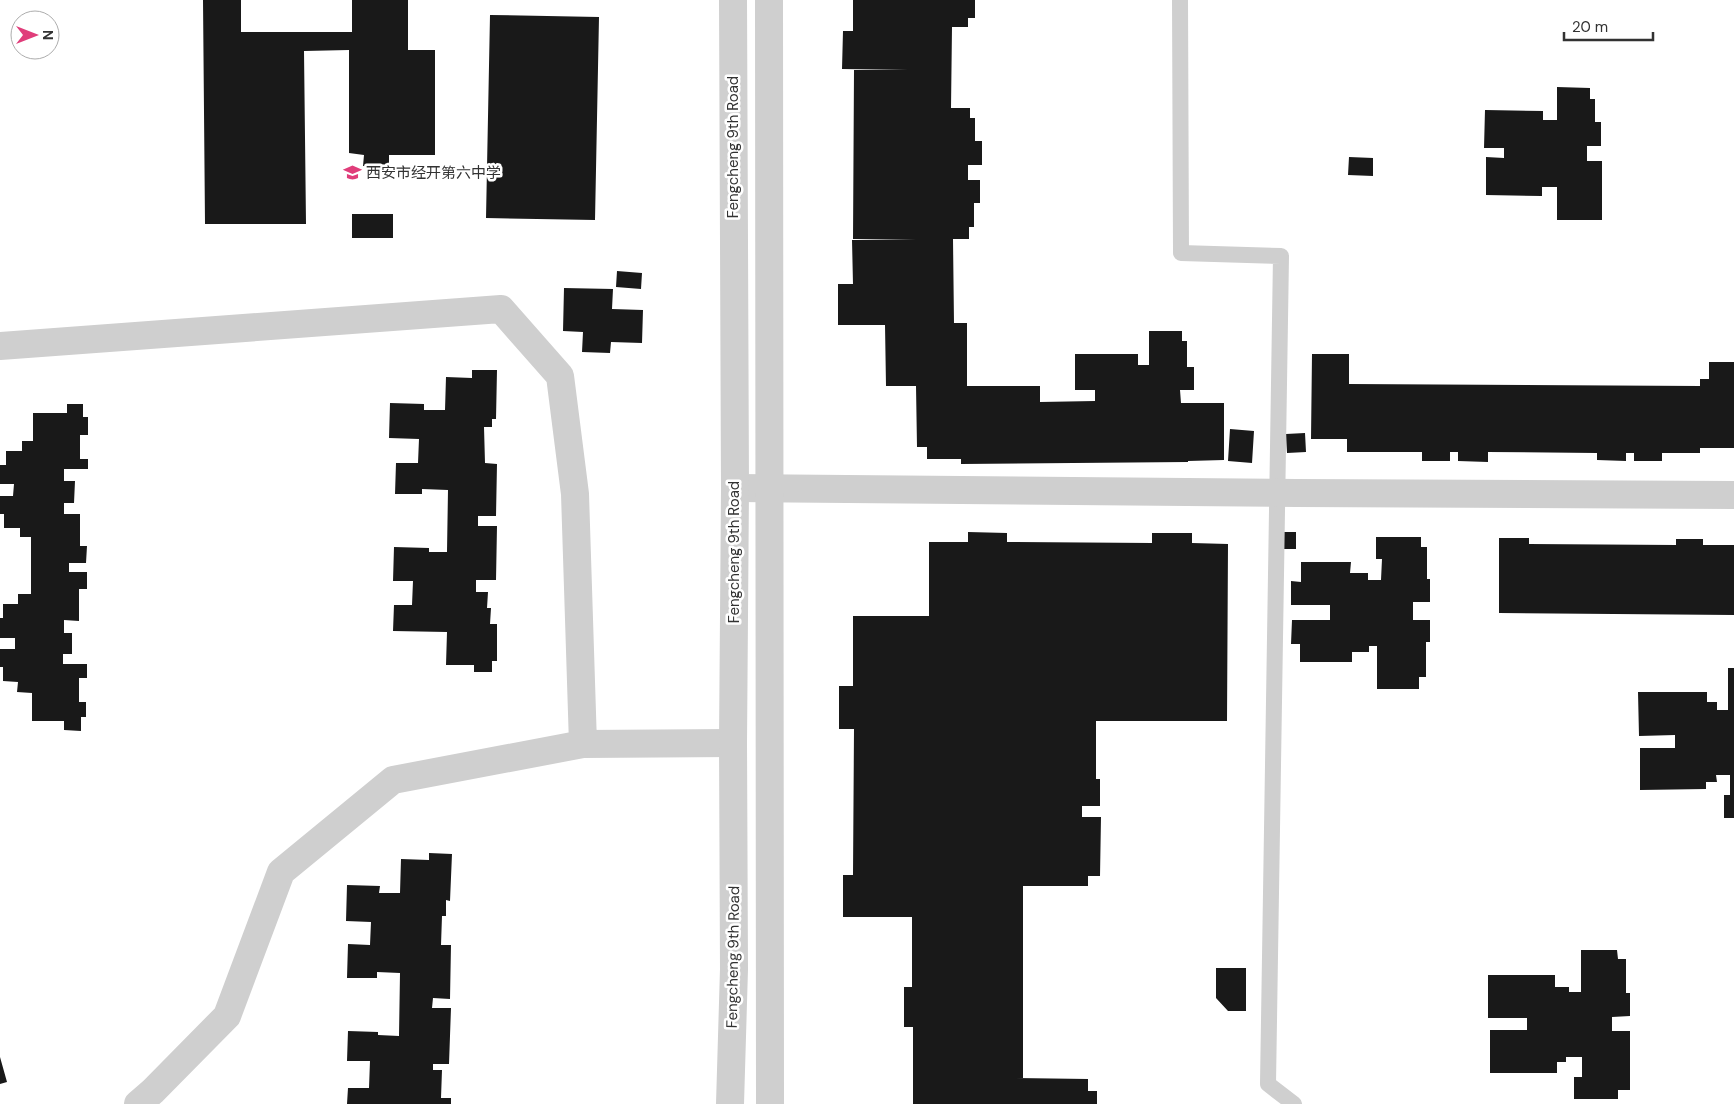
<svg xmlns="http://www.w3.org/2000/svg" width="1734" height="1104" viewBox="0 0 1734 1104" font-family="'DM Sans','Noto Sans SC',sans-serif">
	<style>
		.building { fill: #191919 }
		.lines { fill: none; stroke-linecap: round; stroke-linejoin: round }
		.service { stroke: #cfcfcf; stroke-width: 16 }
		.minor { stroke: #cfcfcf; stroke-width: 28 }
		.tertiary { stroke: #cfcfcf; stroke-width: 28 }
		.labels { text-anchor: middle; dominant-baseline: central; stroke-width: 5; stroke-linejoin: round; paint-order: stroke }
		.street-label { font-size: 15px; fill: #323232; stroke: #fff }
		.poi-label { font-size: 15px; fill: #323232; stroke: #fff; text-anchor: start }
	</style>
	<rect width="100%" height="100%" fill="#fff"/>
	<path class="building" d="M203,0H241V32H352V0H408V50H435V155H389V167L363,166L364,155L349,153V50L304,51L306,224H205Z
		M853,0H975V18H968V27H952L951,108H970V118H975V141H982V165H968V180H980V203H974V227H969V239H953L954,323H967V386H1040V402L1095,401V390H1075V354H1138V365H1149V331H1182V341H1187V367H1194V390H1180L1181,403H1224V460L1188,461V462L961,464V459H927V447H917L916,386H886L885,325H838V284H853L852,240H916L853,239L854,70H908L842,69L843,31H853Z
		M490,15L599,17L595,220L486,218Z
		M1557,87L1590,88V99H1595V122H1601V146H1587V161H1602V220H1557V187H1542V196L1486,195V157L1504,158V148H1484L1485,110L1543,111V120H1557Z
		M1349,157L1373,158V176L1348,175Z
		M352,214H393V238H352Z
		M617,271L642,273L641,289L616,287Z
		M564,288L613,289L612,309L643,310L642,343L611,342L610,353L582,352L583,332L563,331Z
		M1312,354H1349V384L1700,386V379H1709V362H1734V448H1700V453H1662V461H1634V453H1626V461L1597,460V453L1488,452V462L1458,461V452H1450V461H1422V452H1347V439H1311Z
		M472,370H497L496,419H492V427H484L485,463L497,464L496,516H478V526H497L496,580H476V592H488L487,608H491L490,624H497V661H492V672H474V665H446L447,632L393,631L394,605H412L413,581H393L394,547L429,548V552H447L448,490L422,489V494H395L396,463H418L419,439L389,438L390,403L424,404V410H445L446,377L472,378Z
		M67,404H83V417H88V435H80V459H88V469H64V481H75L74,503H64V514H80V546H87L86,563H69V572H87V589H79V621L64,620V633H72V654H63V664H87V678H79V702H86V717H81V731L64,730V721H32V693L17,692L18,682L3,681V667H0V649H15V638H0V618H3V604H18V594H31V537H20V528H4V514H0V496H13L14,484H0V465H6V451H22V441H33V413H67Z
		M1230,429L1254,431L1252,463L1228,461Z
		M1305,433L1306,452L1287,453L1286,434Z
		M968,532L1007,533V542L1152,543V533H1192V543L1228,544L1227,721H1096V779H1100V806H1082V817H1101L1100,876H1088V886H1023V1078H1012L1088,1079V1091H1097V1104H913V1027H904V987H912V917H843V875H853L854,729H839V686H853V616H929V542H968Z
		M1276,532H1296V549H1276Z
		M1376,537H1421V547H1427V579H1430V602H1413V620H1430V642H1426V677H1419V689H1377V646H1369V652H1352V662H1300V644H1291L1292,620H1330V605H1291V581L1301,582V562H1351L1350,573H1368V580H1381L1382,559H1376Z
		M1499,538H1529V544L1676,545V539H1703V545H1734V615L1499,613Z
		M1728,668H1734V818H1724V795H1730V775H1716L1717,782H1706V789L1640,790V748H1675V735L1639,736L1638,692H1707V702H1717V710H1728Z
		M429,853L452,854L450,901L446,900V916H442L441,945H451L450,999L433,998L432,1008H451L449,1064H433V1070H442L441,1098H451V1104H347L348,1088H369L370,1061H347L348,1031L378,1032V1035L399,1036L400,973L377,972V978H347L348,944L370,945L371,922L346,921L347,885L380,886L379,893H400L401,859L429,860Z
		M1581,950H1617L1618,959H1626V993H1630V1016L1612,1017V1031H1630V1090H1618V1099H1574V1077H1582V1057H1566V1062H1557V1073H1490V1030H1527V1018H1488V975H1555V987H1569V992H1581Z
		M1216,968H1246V1011H1228L1216,998Z
		M0,1057L7,1082L0,1084Z"/>
	<g class="lines">
		<path class="service" d="M1180,0L1181,253L1281,256L1268,1084L1294,1104"/>
		<path class="minor" d="M0,346L501,309L560,376L575,494L583,744L733,743
			M735,488L1297,493L1734,495
			M138,1104L153,1091L227,1016L281,872L393,780L583,744"/>
		<path class="tertiary" d="M769,0L770,1104
			M730,1104L734,969L733,743L735,488L733,0"/>
	</g>
	<defs>
		<symbol id="school-bare" viewBox="-9 -9 18 18"><path d="M0-5L7-2L0 1L-7-2ZM-4 1L0 2.5L4 1V4Q0 6-4 4Z" fill="#e03d7a" stroke="#fff" stroke-width="2.5" paint-order="stroke"/></symbol>
	</defs>
	<g fill-rule="evenodd">
		<use href="#school-bare" x="340" y="160" width="25" height="25"/>
	</g>
	<g class="labels">
		<g class="street-label">
			<text transform="translate(733 147) rotate(-90)">Fengcheng 9th Road</text>
			<text transform="translate(734 552) rotate(-90)">Fengcheng 9th Road</text>
			<text transform="translate(733 957) rotate(-89)">Fengcheng 9th Road</text>
		</g>
		<g class="poi-label">
			<text x="366" y="173">西安市经开第六中学</text>
		</g>
	</g>
	<g transform="translate(35 35) rotate(90)"><circle r="24" fill="#ffffff" stroke="#adadad"/>
	<path d="M0-4L9 19L0 12L-9 19Z" fill="#e03d7a"/>
	<text y="-8" font-size="14" font-weight="bold" text-anchor="middle" fill="#323232">N</text>
	</g>
	<path d="M1564 32v8h89v-8" fill="none" stroke="#323232" stroke-width="2.5"/>
	<text x="1572" y="32" font-size="15" fill="#323232" stroke="#ffffff" stroke-width="4" paint-order="stroke">20 m</text>
</svg>
